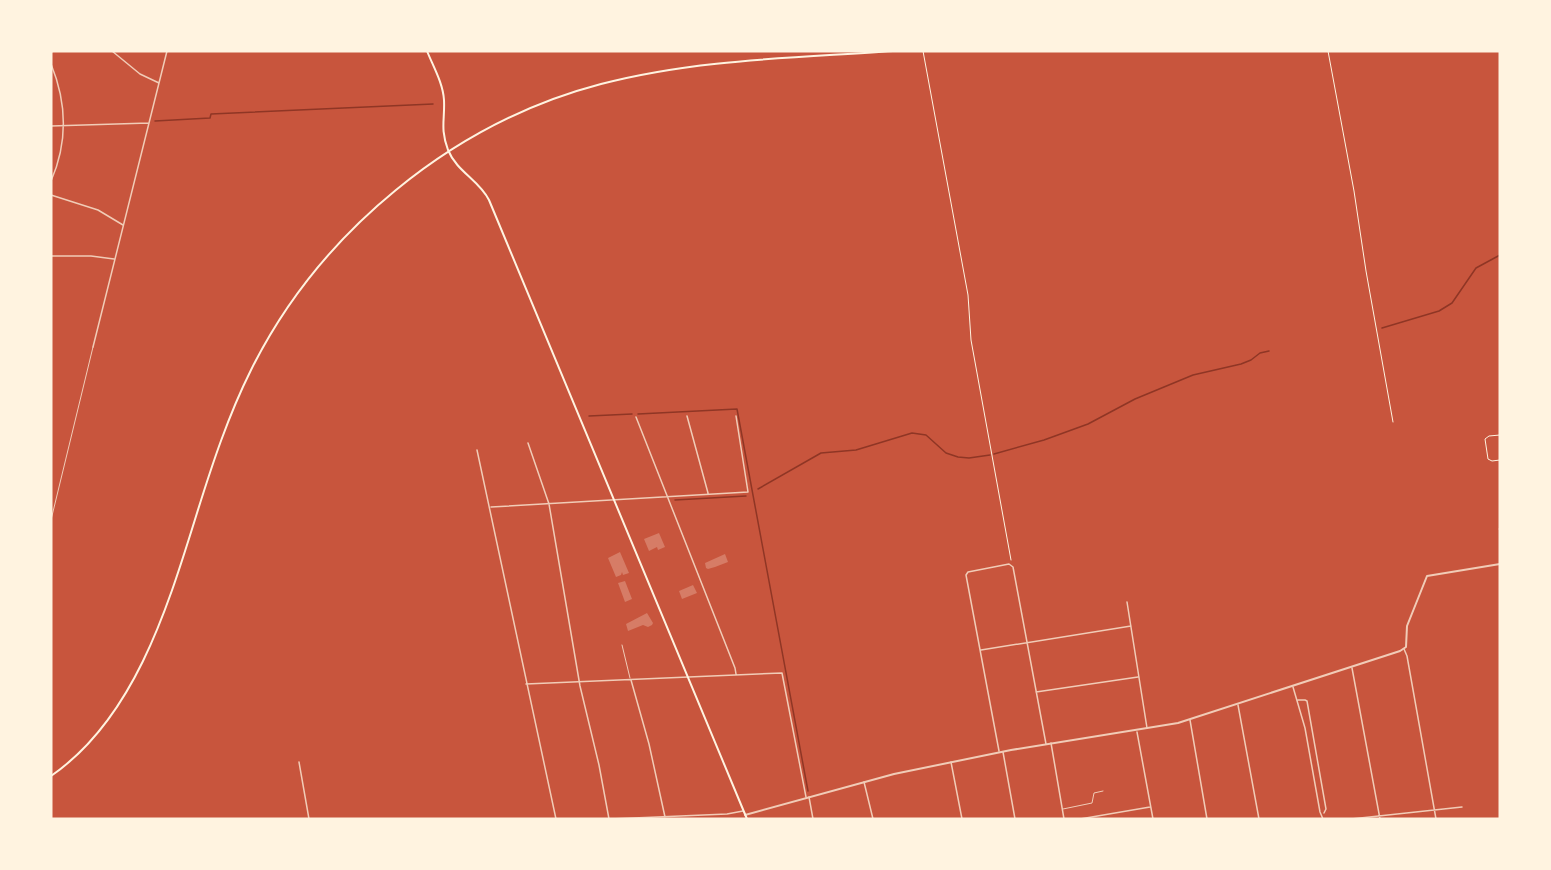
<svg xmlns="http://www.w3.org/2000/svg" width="1551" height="870" viewBox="0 0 1551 870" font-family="'Public Sans',sans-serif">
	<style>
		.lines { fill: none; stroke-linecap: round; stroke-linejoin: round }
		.stream { stroke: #8f3625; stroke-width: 1.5 }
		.building { fill: #d67c66 }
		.path { stroke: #fff3e0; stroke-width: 1 }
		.service { stroke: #f1ccb7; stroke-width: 1 }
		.minor { stroke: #f1ccb7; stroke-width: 1.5 }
		.tertiary { stroke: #f1ccb7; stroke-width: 2 }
		.secondary { stroke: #fff3e0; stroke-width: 2 }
	</style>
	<rect width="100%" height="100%" fill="#c8553d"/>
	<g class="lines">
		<path class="stream" d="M155,121L210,118L211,114L433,104
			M1382,328L1439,311L1452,303L1476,268L1500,255
			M638,414L737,409L808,791
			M589,416L632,414
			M994,454L1044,440L1088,424L1135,399L1193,375L1241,364L1251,360L1260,353L1269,351
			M758,489L821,453L856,450L912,433L926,435L946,453L958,457L969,458L990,455
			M675,500L746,496"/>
	</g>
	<path class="building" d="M659,533L665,547L658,550L657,547L649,551L644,539Z
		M620,552L629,573L623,575L622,572L621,575L616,577L608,558Z
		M725,554L728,562L715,567L708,569L706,568L705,563Z
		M625,581L632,599L625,602L618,583Z
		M693,585L697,593L682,599L679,591Z
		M647,613L653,623L652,625L648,627L643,625L628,631L626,624Z"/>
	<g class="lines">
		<path class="path" d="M923,51L968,295L971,340L1011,560
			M1328,51L1354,191L1366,271L1393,422
			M1500,435L1489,436L1485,439L1488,459L1492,461L1500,460"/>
		<path class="service" d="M51,520L93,347
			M1499,529H1500
			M622,645L630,678
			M1063,809L1092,803L1094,793L1103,791"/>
		<path class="minor" d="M112,51L140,74L159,83
			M51,52L54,51
			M51,64C67,103 68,142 51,181
			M51,126L149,123
			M51,195L98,210L123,225
			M51,256H91L114,259
			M93,347L167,51
			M687,416L708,493
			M636,417L735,668L736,674
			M528,443L549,504L580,686L599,765L609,819
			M477,450L556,819
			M491,507L748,492L736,416
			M1127,602L1147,728
			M1404,649L1407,656L1436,819
			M981,650L1131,626
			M1352,668L1380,819
			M631,680L649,744L665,817
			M526,684L782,673L806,797
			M1293,687L1305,728L1320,812L1323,819
			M1036,692L1138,677
			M1298,700H1305L1307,701L1326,809L1324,813
			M1238,705L1259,819
			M1190,720L1207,819
			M1137,732L1153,819
			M1051,743L1064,819
			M999,751L966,575L968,572L1009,564L1013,567L1046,744
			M1003,752L1015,819
			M299,762L309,819
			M951,762L962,819
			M864,782L873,819
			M809,797L813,819
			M610,819L727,814L743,811
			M1080,819L1150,807
			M1351,819L1462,807"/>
		<path class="tertiary" d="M745,815L894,774L1011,750L1178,723L1400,651L1406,647L1407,626L1427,576L1500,564"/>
		<path class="secondary" d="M427,51C433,66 443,83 444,100C445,120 440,128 448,150C457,172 479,180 489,200L747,819
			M51,776C135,718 168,606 197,513C212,465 228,416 251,370C319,233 452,123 601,84C696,59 796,58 893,51"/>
	</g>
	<rect width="1551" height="870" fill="none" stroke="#fff3e0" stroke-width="105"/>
</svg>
